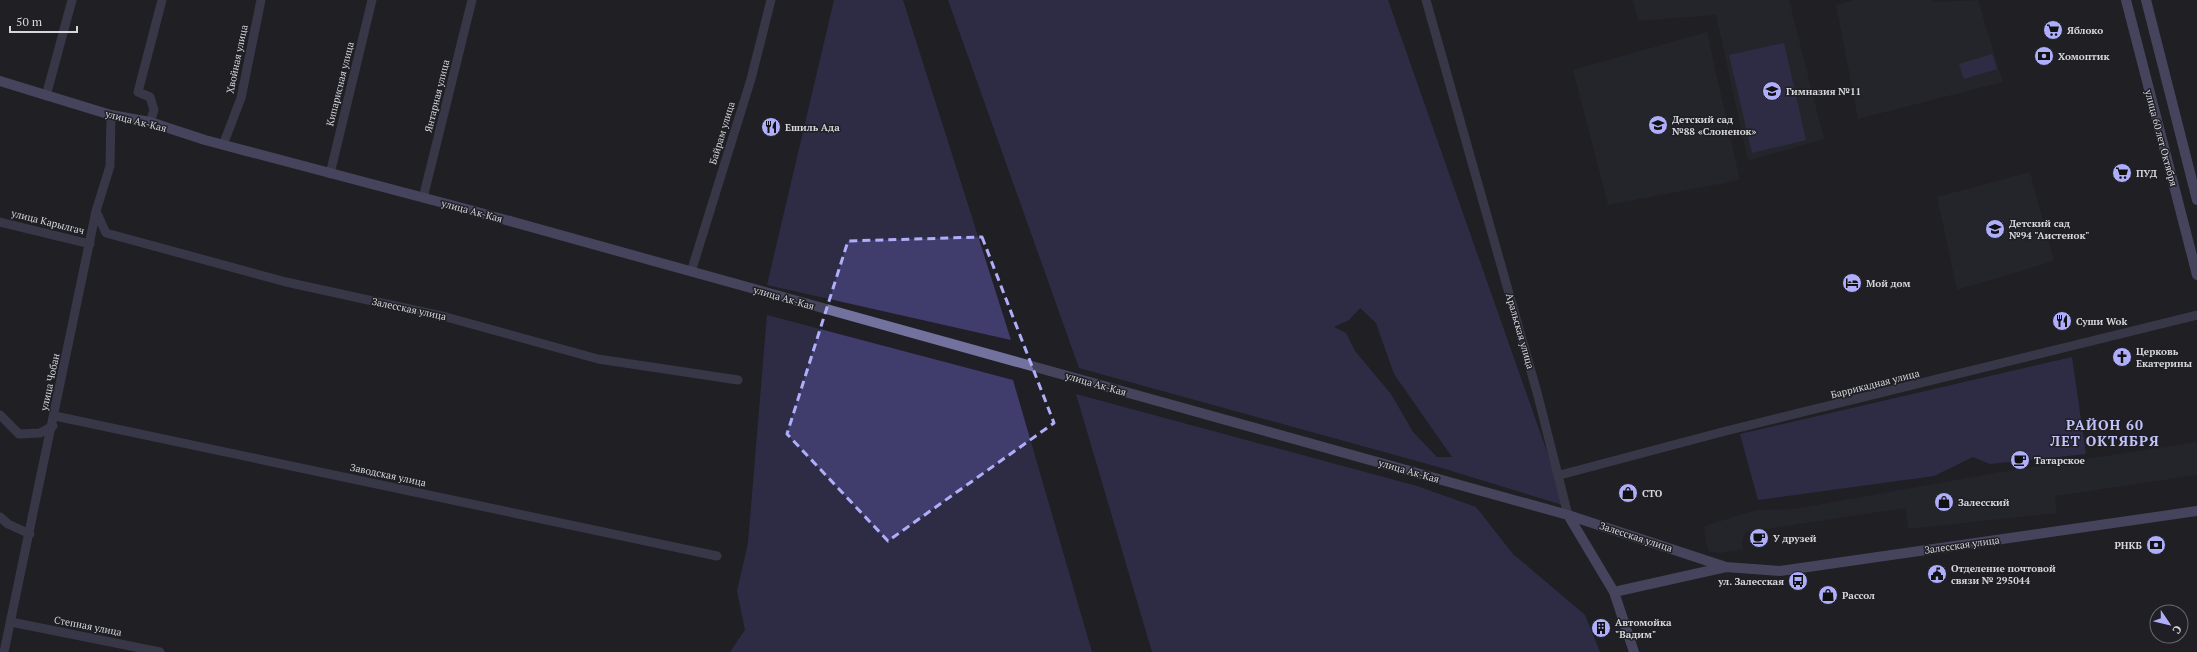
<svg xmlns="http://www.w3.org/2000/svg" width="2197" height="652" viewBox="0 0 2197 652" font-family="'PT Serif',serif">
	<style>
		.built { fill: #2a2a34 }
		.green { fill: #403d6d; fill-rule: evenodd }
		.lines { fill: none; stroke-linecap: round; stroke-linejoin: round }
		.street { stroke: #545471; stroke-width: 9 }
		.secondary { stroke: #73729f; stroke-width: 10 }
		.marked { fill: none; stroke: #afaefa; stroke-width: 3; stroke-dasharray: 8 5; stroke-linejoin: round }
		.labels { text-anchor: middle; dominant-baseline: central; stroke-width: 3; stroke-linejoin: round; paint-order: stroke }
		.poi-label { font-size: 10px; font-weight: bold; fill: #d6d7db; stroke: #1f1f25; text-anchor: start }
		.street-label { font-size: 10px; fill: #d6d7db; stroke: #1f1f25 }
		.district-label { font-size: 14px; font-weight: bold; letter-spacing: 1px; fill: #c4c4fd; stroke: #1f1f25 }
	</style>
	<rect width="100%" height="100%" fill="#1f1f25"/>
	<path class="built" d="M1633,0H1789L1824,139L1748,161L1716,15L1638,21Z
		M1855,0H1932L1933,2L1978,0L2003,82L1858,119L1836,5Z
		M1707,32L1740,180L1608,205L1573,70Z
		M2030,172L2054,261L1957,290L1937,197Z
		M2197,442V475L2055,496L2057,513L1908,529L1906,508L1746,532L1742,541L1743,549L1721,553L1709,552L1707,547L1704,526L1756,510L1794,509L2001,472Z"/>
	<path class="green" d="M834,0H903L1011,340L767,285Z
		M948,0H1388L1566,506L1442,468L1079,368ZM1360,308L1376,323L1394,374L1452,457H1437L1413,432L1391,394L1355,351L1346,333L1334,327L1349,320Z
		M1784,43L1806,140L1752,153L1729,55Z
		M1992,54L1997,69L1964,79L1959,64Z
		M767,315L1013,380L1092,652H730L745,630L737,591L748,543Z
		M2072,357L2086,454L1990,464L1973,457L1934,476L1758,500L1740,434Z
		M1076,394L1417,486L1476,507L1513,554L1585,615L1600,652H1152Z"/>
	<g class="lines">
		<path class="street" d="M1426,0L1538,396L1568,515
			M46,96L72,0
			M150,122L154,110L150,97L138,92L162,0
			M223,145L241,98L261,0
			M330,174L372,0
			M423,198L472,0
			M96,211L106,233L286,282L446,317L598,359L738,380
			M0,222L90,244
			M691,272L751,79L771,0
			M0,415L19,434L40,433L53,426
			M55,416L717,556
			M1560,475L1722,432L2197,315
			M0,517L8,524L30,534
			M11,622L160,652
			M4,652L96,211L110,166L111,115"/>
		<path class="secondary" d="M2126,0L2197,275
			M2146,0L2197,200
			M0,81L111,115L150,122L205,140L470,210L1568,515L1726,567L1780,571L2197,511
			M1568,515L1614,592L1634,652
			M1614,592L1726,567"/>
	</g>
	<path d="M0 0H2197V652H0ZM982,237L1054,423L888,541L787,434L848,241Z" fill="#1f1f25" fill-opacity=".55" fill-rule="evenodd"/>
	<path class="marked" d="M982,237L1054,423L888,541L787,434L848,241Z"/>
	<defs>
		<symbol id="supermarket-disc" viewBox="-11 -11 22 22"><circle r="9.5" fill="#afaefa" stroke="#1f1f25"/><path d="M-6-5.5h2.5l.6 2H6L4.5 2H-2.5L-4.4-4H-6ZM-1.5 3.2a1.3 1.3 0 1 0 .1 0ZM3 3.2a1.3 1.3 0 1 0 .1 0Z" fill="#111"/></symbol>
		<symbol id="bank-disc" viewBox="-11 -11 22 22"><circle r="9.5" fill="#afaefa" stroke="#1f1f25"/><path d="M-6-4H6V4H-6ZM0-2.3a2.3 2.3 0 1 0 0 4.6a2.3 2.3 0 1 0 0-4.6Z" fill="#111"/></symbol>
		<symbol id="school-disc" viewBox="-11 -11 22 22"><circle r="9.5" fill="#afaefa" stroke="#1f1f25"/><path d="M0-5L7-2L0 1L-7-2ZM-4 1L0 2.5L4 1V4Q0 6-4 4Z" fill="#111"/></symbol>
		<symbol id="restaurant-disc" viewBox="-11 -11 22 22"><circle r="9.5" fill="#afaefa" stroke="#1f1f25"/><path d="M-5-6h1v4h1v-4h1v4h1v-4h1v5L-1.5 .5V6h-2V.5L-5-1ZM5-6V6H3V1.5H1.5Q1.5-4 5-6Z" fill="#111"/></symbol>
		<symbol id="hotel-disc" viewBox="-11 -11 22 22"><circle r="9.5" fill="#afaefa" stroke="#1f1f25"/><path d="M-6-4.5h1.5V1H6V5H4.5V3h-9V5H-6ZM-4 0a1.8 1.8 0 1 1 3.6 0ZM.5 0V-2.5h3Q6-2.5 6 0Z" fill="#111"/></symbol>
		<symbol id="church-disc" viewBox="-11 -11 22 22"><circle r="9.5" fill="#afaefa" stroke="#1f1f25"/><path d="M-1.2-6h2.4v3.5h3.3v2.4h-3.3V6h-2.4V-.1h-3.3v-2.4h3.3Z" fill="#111"/></symbol>
		<symbol id="cafe-disc" viewBox="-11 -11 22 22"><circle r="9.5" fill="#afaefa" stroke="#1f1f25"/><path d="M-5.5-4.5H6V0H3Q3 3.5 0 3.5H-2.5Q-5.5 3.5-5.5 0ZM3-3.2v2h1.7v-2ZM-6 4.5H4V6H-6Z" fill="#111"/></symbol>
		<symbol id="shop-disc" viewBox="-11 -11 22 22"><circle r="9.5" fill="#afaefa" stroke="#1f1f25"/><path d="M-5-2.5h2.3a2.7 3.5 0 0 1 5.4 0H5L5.5 6h-11ZM-1.5-2.5h3a1.5 2.3 0 0 0-3 0Z" fill="#111"/></symbol>
		<symbol id="civic-disc" viewBox="-11 -11 22 22"><circle r="9.5" fill="#afaefa" stroke="#1f1f25"/><path d="M-.6-6.5H3V-4.5H.6V-3L4-1V1h2V6H-6V1h2V-1L-.6-3ZM-1.2 2.5V6h2.4V2.5Z" fill="#111"/></symbol>
		<symbol id="bus-disc" viewBox="-11 -11 22 22"><circle r="9.5" fill="#afaefa" stroke="#1f1f25"/><path d="M-5-6H5V4H4V6H2V4H-2V6H-4V4H-5ZM-3.5-4V0h7V-4ZM-3.5 1.2v1.5H-2V1.2ZM2 1.2v1.5H3.5V1.2Z" fill="#111"/></symbol>
		<symbol id="building-disc" viewBox="-11 -11 22 22"><circle r="9.5" fill="#afaefa" stroke="#1f1f25"/><path d="M-4-6H4V6H1V3H-1V6H-4ZM-2.5-4.3h1.7v1.8h-1.7ZM.8-4.3h1.7v1.8H.8ZM-2.5-1h1.7V.8h-1.7ZM.8-1h1.7V.8H.8Z" fill="#111"/></symbol>
	</defs>
	<g fill-rule="evenodd">
		<use href="#supermarket-disc" x="2042" y="19" width="22" height="22"/>
		<use href="#bank-disc" x="2033" y="45" width="22" height="22"/>
		<use href="#school-disc" x="1761" y="80" width="22" height="22"/>
		<use href="#school-disc" x="1647" y="114" width="22" height="22"/>
		<use href="#restaurant-disc" x="760" y="116" width="22" height="22"/>
		<use href="#supermarket-disc" x="2111" y="162" width="22" height="22"/>
		<use href="#school-disc" x="1984" y="218" width="22" height="22"/>
		<use href="#hotel-disc" x="1841" y="272" width="22" height="22"/>
		<use href="#restaurant-disc" x="2051" y="310" width="22" height="22"/>
		<use href="#church-disc" x="2111" y="346" width="22" height="22"/>
		<use href="#cafe-disc" x="2009" y="449" width="22" height="22"/>
		<use href="#shop-disc" x="1617" y="482" width="22" height="22"/>
		<use href="#shop-disc" x="1933" y="491" width="22" height="22"/>
		<use href="#cafe-disc" x="1748" y="527" width="22" height="22"/>
		<use href="#bank-disc" x="2145" y="534" width="22" height="22"/>
		<use href="#civic-disc" x="1926" y="563" width="22" height="22"/>
		<use href="#bus-disc" x="1787" y="570" width="22" height="22"/>
		<use href="#shop-disc" x="1817" y="584" width="22" height="22"/>
		<use href="#building-disc" x="1590" y="617" width="22" height="22"/>
	</g>
	<g class="labels">
		<g class="poi-label">
			<text x="2067" y="30">Яблоко</text>
			<text x="2058" y="56">Хомоптик</text>
			<text x="1786" y="91">Гимназия №11</text>
			<text x="1672" y="119">Детский сад<tspan x="1672" dy="12">№88 «Слоненок»</tspan></text>
			<text x="785" y="127">Ешиль Ада</text>
			<text x="2136" y="173">ПУД</text>
			<text x="2009" y="223">Детский сад<tspan x="2009" dy="12">№94 "Аистенок"</tspan></text>
			<text x="1866" y="283">Мой дом</text>
			<text x="2076" y="321">Суши Wok</text>
			<text x="2136" y="351">Церковь<tspan x="2136" dy="12">Екатерины</tspan></text>
			<text x="2034" y="460">Татарское</text>
			<text x="1642" y="493">СТО</text>
			<text x="1958" y="502">Залесский</text>
			<text x="1773" y="538">У друзей</text>
			<text x="2142" y="545" text-anchor="end">РНКБ</text>
			<text x="1951" y="568">Отделение почтовой<tspan x="1951" dy="12">связи № 295044</tspan></text>
			<text x="1784" y="581" text-anchor="end">ул. Залесская</text>
			<text x="1842" y="595">Рассол</text>
			<text x="1615" y="622">Автомойка<tspan x="1615" dy="12">"Вадим"</tspan></text>
		</g>
		<g class="street-label">
			<text transform="translate(237 59) rotate(-78)">Хвойная улица</text>
			<text transform="translate(340 84) rotate(-76)">Кипарисная улица</text>
			<text transform="translate(437 96) rotate(-76)">Янтарная улица</text>
			<text transform="translate(136 121) rotate(14)">улица Ак-Кая</text>
			<text transform="translate(722 133) rotate(-73)">Байрам улица</text>
			<text transform="translate(2161 138) rotate(75)">улица 60 лет Октября</text>
			<text transform="translate(472 211) rotate(15)">улица Ак-Кая</text>
			<text transform="translate(48 222) rotate(14)">улица Карылгач</text>
			<text transform="translate(784 298) rotate(16)">улица Ак-Кая</text>
			<text transform="translate(409 309) rotate(12)">Залесская улица</text>
			<text transform="translate(1520 331) rotate(74)">Аральская улица</text>
			<text transform="translate(50 382) rotate(-78)">улица Чобан</text>
			<text transform="translate(1096 384) rotate(16)">улица Ак-Кая</text>
			<text transform="translate(1875 384) rotate(-14)">Баррикадная улица</text>
			<text transform="translate(1409 471) rotate(16)">улица Ак-Кая</text>
			<text transform="translate(388 475) rotate(12)">Заводская улица</text>
			<text transform="translate(1636 537) rotate(18)">Залесская улица</text>
			<text transform="translate(1962 545) rotate(-8)">Залесская улица</text>
			<text transform="translate(88 626) rotate(11)">Степная улица</text>
		</g>
		<g class="district-label">
			<text x="2105" y="424">РАЙОН 60<tspan x="2105" dy="16">ЛЕТ ОКТЯБРЯ</tspan></text>
		</g>
	</g>
	<g transform="translate(2169 624) rotate(125)"><circle r="19" fill="#1f1f25" stroke="#68696e"/>
	<path d="M0-3L7 15L0 10L-7 15Z" fill="#afaefa"/>
	<text y="-6" font-size="11" font-weight="bold" text-anchor="middle" fill="#d6d7db">С</text>
	</g>
	<path d="M10 26v6h67v-6" fill="none" stroke="#d6d7db" stroke-width="2"/>
	<text x="16" y="26" font-size="12" fill="#d6d7db" stroke="#1f1f25" stroke-width="3" paint-order="stroke">50 m</text>
</svg>
